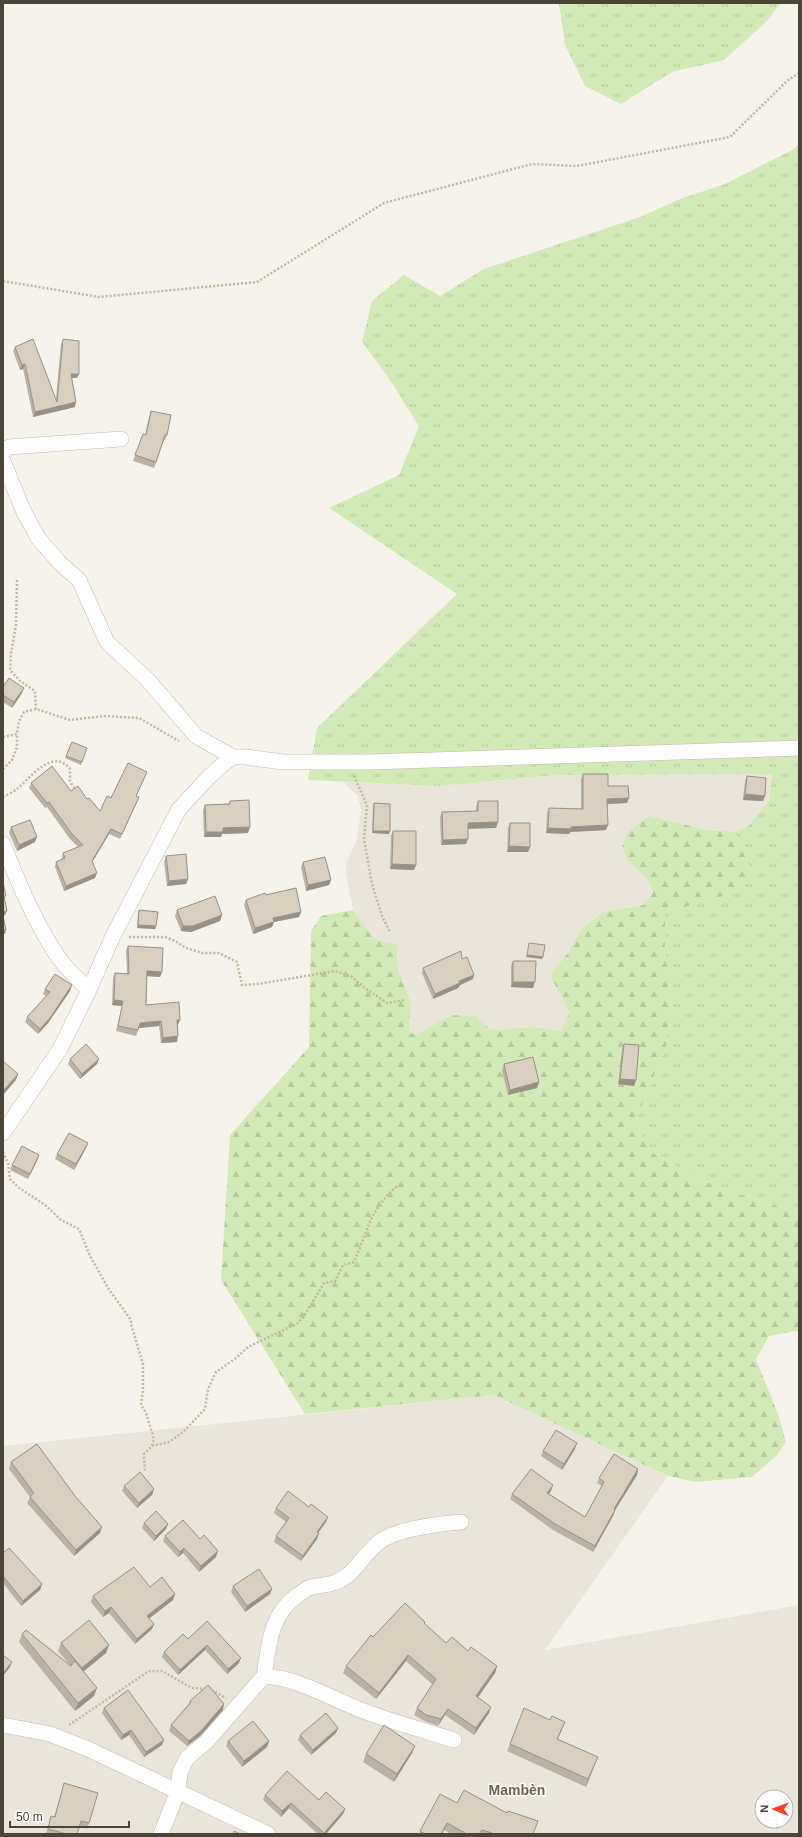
<svg xmlns="http://www.w3.org/2000/svg" width="802" height="1837" viewBox="0 0 802 1837" font-family="Arial,sans-serif">
	<style>
		.residential { fill: #eae5da; fill-rule: evenodd }
		.grass { fill: url(#grass-tufts) }
		.forest { fill: url(#forest-firs) }
		.lines { fill: none; stroke-linecap: round; stroke-linejoin: round }
		.minor-casing { stroke: #c2bbae; stroke-width: 16 }
		.path { stroke: #c4b79f; stroke-width: 2.5; stroke-dasharray: 2 2; stroke-linecap: butt }
		.minor { stroke: #fff; stroke-width: 15 }
		.wall { fill: #bab2a6 }
		.shaded-wall { fill: #979187 }
		.building { fill: #d8cfc1; stroke: #979187 }
		.labels { text-anchor: middle; dominant-baseline: central; stroke-width: 3; stroke-linejoin: round; paint-order: stroke }
		.quarter-label { font-size: 14px; font-weight: bold; fill: #6e6250; stroke: #fff }
	</style>
	<defs>
		<pattern id="grass-tufts" width="24" height="20" patternUnits="userSpaceOnUse"><rect width="24" height="20" fill="#d2eab5"/><path d="M3 7l-1-3M5 7V3M7 7l1-3M15 17l-1-3M17 17v-4M19 17l1-3" fill="none" stroke="#b6ca9c"/></pattern>
		<pattern id="forest-firs" width="22" height="20" patternUnits="userSpaceOnUse"><rect width="22" height="20" fill="#d2eab5"/><path d="M5 1l3.5 6h-7zM16 11l3.5 6h-7z" fill="#b6ca9c"/></pattern>
	</defs>
	<rect width="100%" height="100%" fill="#f6f3ec"/>
	<path class="residential" d="M772,774L769,801L748,826L735,832L707,830L649,816L627,860L648,880L653,893L644,905L603,912L581,927L568,953L550,975L569,1012L563,1031L534,1027L491,1030L474,1016L453,1015L416,1035L409,1031L411,1002L397,967L398,945L374,939L353,910L345,866L357,839L361,810L358,796L343,782L439,786L557,775Z
		M494,1395L668,1476L545,1650L799,1605V1834H3V1446ZM762,1797H786V1821H762Z"/>
	<path class="grass" d="M559,3H781L767,21L724,60L672,72L621,104L585,86L565,45Z
		M799,144V1213L735,1193L696,1178L651,1152L635,1122L666,1047L669,976L665,953V910L690,906L751,870L735,832L748,826L769,801L772,774L557,775L439,786L308,780L317,728L457,594L329,508L399,475L419,426L388,377L362,342L372,301L404,275L440,296L484,269L640,217L680,199L725,184L794,149Z"/>
	<path class="forest" d="M649,816L707,830L735,832L751,870L729,894L690,906L665,910V953L669,976L670,1007L666,1047L635,1122L651,1152L696,1178L735,1193L799,1213V1333L796,1331L769,1336L756,1359L778,1414L786,1442L777,1455L752,1477L695,1482L668,1476L494,1395L305,1414L221,1280L230,1135L309,1047L311,931L321,916L353,910L374,939L398,945L397,967L411,1002L409,1031L415,1035L452,1015L475,1016L491,1030L534,1027L562,1031L569,1012L550,975L568,953L581,928L603,912L644,905L653,893L648,880L627,860L622,847L627,833Z"/>
	<g class="lines">
		<defs>
			<path id="minor" d="M3,451L9,447L121,439
				M3,461L23,510L38,538L60,563L79,580L107,642L147,679L196,736L233,757
				M3,844C18,882 34,920 56,954C65,968 78,979 89,990
				M3,1133L60,1049L89,990L112,938L179,809L208,778L222,765L233,757H246L283,762H370L799,748
				M264,1676C269,1645 270,1614 298,1595C301,1593 305,1590 308,1588C324,1583 331,1588 348,1575C360,1565 368,1549 382,1540C401,1528 438,1524 461,1522
				M3,1725L50,1734L88,1749L268,1834
				M161,1834L178,1791L180,1772L187,1758L206,1742L264,1676C298,1678 330,1698 361,1710C392,1722 423,1730 454,1740"/>
		</defs>
		<use href="#minor" class="minor-casing"/>
		<path class="path" d="M3,281L99,297L257,282L384,203L532,164L577,166L730,137L787,81L799,73
			M17,580L16,625L11,653L10,670L20,681L35,691L36,709
			M3,737L17,734L19,721L24,712L36,709L70,720L104,716L139,718L179,741
			M3,769L12,760L17,747V734
			M354,776L367,805L364,839L372,884L382,916L390,932
			M3,797C7,795 13,792 17,789C30,778 53,747 70,769V781L74,788
			M129,937H165L175,941L186,948L202,953H219L237,962L242,985L258,984L335,971L351,976L365,988L387,1003L405,1000
			M3,1152L8,1163L10,1179L18,1187L45,1205L61,1220L79,1229L90,1256L108,1288L131,1320V1324L143,1364V1390L141,1405L146,1413L154,1439L152,1446L144,1454L145,1472
			M152,1446L169,1442L183,1432L205,1409L208,1389L216,1372L235,1359L248,1347L298,1323L304,1316L324,1283L335,1281L343,1265L354,1262C368,1230 369,1211 397,1186
			M69,1725L149,1671H162L192,1688L210,1689L226,1698"/>
		<use href="#minor" class="minor"/>
	</g>
	<path class="wall" d="M63,339L77,378H72L75,407L33,417L23,369L20,370L13,351L15,347L56,399L61,344Z
		M151,411L167,435L165,440H164L154,468L133,461L143,434L145,435L149,417Z
		M3,687L22,693L12,708L3,702Z
		M72,742L87,748L81,765L65,758Z
		M583,774L608,786L627,803L607,804L606,830L570,832L569,834L546,833L547,813L549,808L581,809V779Z
		M747,776L765,796L763,801L743,800L745,781Z
		M145,777L136,796L137,802L120,839L109,834L92,862L95,878L64,891L55,867L56,862L62,860V858L63,853L78,847L70,839L47,807L45,808L29,788L31,783L71,791L87,799L100,811L111,798Z
		M230,801L248,833L222,834L221,837H204L203,810L205,805L228,804Z
		M478,801L498,822L496,828H468L466,844L441,845L440,817L442,812L476,811V807Z
		M374,803L389,834L372,833L373,806Z
		M510,823L530,847L528,852H507L508,828Z
		M11,827L35,842L17,851L9,833Z
		M393,831L416,865L414,870L390,869L391,836Z
		M166,856L188,879L186,884L167,886L164,862Z
		M303,862L331,880L329,885L306,891L301,867Z
		M266,895L301,912L299,917L274,922L272,927L253,934L244,905L246,900Z
		M139,910L156,926L155,929L137,928L138,913Z
		M177,910L222,915L220,921L191,932L181,931L175,916Z
		M128,946L162,972L160,977L147,976L146,1005L178,1025H177V1042L161,1043L159,1026L139,1028L136,1036L116,1031L122,1006L112,1005L113,978L115,973H127L126,951Z
		M462,959L474,975L473,979L460,985L458,988L433,999L422,973L423,968Z
		M513,961L533,988L511,987V966Z
		M45,989L70,991L48,1023L38,1034L25,1022L27,1017L46,996L43,994Z
		M624,1044L636,1080L634,1086L618,1084L622,1049Z
		M70,1059L97,1064L80,1079L68,1064Z
		M504,1064L539,1082L537,1088L508,1095L502,1070Z
		M88,1143L86,1148L74,1170L55,1159L57,1154Z
		M37,1161L28,1179L10,1170L12,1165Z
		M575,1449L562,1470L541,1456L543,1451Z
		M11,1462L100,1533L74,1556L27,1503L30,1497L9,1469Z
		M638,1469L637,1475L615,1510L613,1516L593,1552L553,1530L510,1499L512,1494L551,1491L549,1494L585,1517L602,1486L597,1483L599,1478Z
		M124,1486L154,1489L152,1495L137,1508L122,1491Z
		M309,1507L328,1517L326,1522L318,1533L317,1539L301,1561L274,1542L276,1536L286,1522L274,1513L276,1508Z
		M144,1523L168,1524L166,1529L154,1541L142,1528Z
		M165,1536L200,1539L216,1557L199,1572L183,1553L178,1557L163,1541Z
		M3,1553L42,1584L40,1590L21,1606L3,1583Z
		M233,1586L272,1589L270,1594L245,1612L231,1592Z
		M150,1587L175,1594L173,1600L149,1618L154,1624L152,1629L135,1644L109,1613L103,1617L91,1602L93,1596Z
		M207,1621L239,1663L227,1674L205,1650L178,1675L162,1657L164,1652L188,1639Z
		M425,1622V1624L446,1643L468,1651L497,1666L495,1673L477,1698L489,1713L474,1735L445,1715L438,1726L424,1721L414,1715L417,1708L433,1685L406,1661L376,1699L343,1673L346,1666L373,1637Z
		M22,1634L70,1665L58,1651L61,1643L106,1653L84,1671L94,1696L75,1711L19,1642Z
		M190,1701L223,1710L200,1736L187,1746L169,1731L171,1725L188,1705Z
		M104,1708L162,1745L144,1757L129,1735L121,1740L102,1713Z
		M338,1728L336,1733L311,1755L298,1740L300,1735Z
		M562,1730L558,1739L595,1764L586,1787L507,1751L510,1744Z
		M228,1741H269L267,1747L242,1767L226,1746Z
		M412,1753L394,1782L363,1762L366,1754Z
		M64,1783L89,1823L87,1829L79,1826L77,1834H46L51,1816L54,1817Z
		M265,1795L319,1800L345,1809L343,1814L326,1834H318L289,1808L281,1817L263,1800Z
		M457,1803L533,1834H451L444,1830L442,1834H419L420,1831Z"/>
	<path class="shaded-wall" d="M25,364L23,369L20,370L22,365Z
		M71,374H79L77,378H69Z
		M76,402L75,407L33,417L35,412Z
		M24,688L22,693L12,708L14,702Z
		M745,794L765,796L763,801L743,800Z
		M139,797L137,802L120,839L122,834Z
		M629,798L627,803L605,804L607,799Z
		M498,822L496,828L466,829L468,823Z
		M608,825L606,830L570,832L569,834L546,833L548,828Z
		M250,827L248,833L222,834L221,837H204L206,832L223,828Z
		M111,829L109,834L90,866L92,861Z
		M373,831H390L389,834L372,833Z
		M37,837L35,842L17,851L19,845Z
		M468,839L466,844L441,845L443,840Z
		M509,846L530,847L528,852H507Z
		M392,864L416,865L414,870L390,869Z
		M97,873L95,878L64,891L66,886Z
		M188,879L186,884L167,886L169,881Z
		M331,880L329,885L306,891L308,885Z
		M7,911L5,915L3,916V912Z
		M301,912L299,917L274,922L272,927L253,934L255,928L273,918Z
		M222,915L220,921L191,932L181,931L183,926Z
		M138,925L156,926L155,929L137,928Z
		M3,930H6L5,934H3Z
		M527,955L543,957L542,959L526,957Z
		M147,971L162,972L160,977L145,976Z
		M474,975L473,979L460,985L458,988L433,999L435,994L459,981Z
		M513,982H535L533,988L511,987Z
		M72,985L70,991L48,1023L38,1034L40,1029Z
		M114,1000L123,1001L122,1006L112,1005Z
		M177,1020H180L178,1025H175Z
		M161,1021L159,1026L138,1028L140,1023Z
		M178,1036L177,1042L161,1043L163,1038Z
		M99,1059L97,1064L80,1079L82,1074Z
		M18,1074L16,1080L3,1095L4,1090Z
		M620,1079L636,1080L634,1086L618,1084Z
		M539,1082L537,1088L508,1095L510,1090Z
		M88,1143L86,1148L74,1170L76,1164Z
		M39,1155L37,1161L28,1179L30,1174Z
		M577,1443L575,1449L562,1470L564,1464Z
		M638,1469L637,1475L612,1515L614,1509Z
		M553,1485L551,1491L545,1498L547,1493Z
		M154,1489L152,1495L137,1508L139,1503Z
		M615,1510L613,1516L593,1552L595,1546Z
		M328,1517L326,1522L315,1537L317,1532Z
		M168,1524L166,1529L154,1541L156,1536Z
		M102,1527L100,1533L74,1556L76,1550Z
		M319,1533L317,1539L301,1561L303,1556Z
		M184,1548L183,1553L178,1557L180,1552Z
		M218,1551L216,1557L199,1572L201,1566Z
		M42,1584L40,1590L21,1606L23,1601Z
		M272,1589L270,1594L245,1612L247,1606Z
		M175,1594L173,1600L146,1621L147,1616Z
		M111,1607L109,1613L103,1617L105,1611Z
		M154,1624L152,1629L135,1644L137,1639Z
		M109,1645L106,1653L79,1675L82,1668Z
		M207,1645L205,1650L178,1675L180,1670Z
		M408,1655L406,1661L376,1699L379,1693Z
		M241,1658L239,1663L227,1674L228,1669Z
		M12,1662L10,1667L3,1676L4,1672Z
		M497,1666L495,1673L474,1703L476,1696Z
		M97,1688L94,1696L75,1711L78,1703Z
		M224,1704L223,1710L200,1736L187,1746L189,1741Z
		M491,1707L489,1713L474,1735L476,1728Z
		M448,1709L445,1715L438,1726L441,1719Z
		M338,1728L336,1733L311,1755L313,1750Z
		M131,1730L129,1735L121,1740L123,1735Z
		M164,1740L162,1745L144,1757L146,1752Z
		M269,1741L267,1747L242,1767L244,1761Z
		M415,1746L412,1753L394,1782L397,1774Z
		M598,1757L595,1764L586,1787L588,1779Z
		M291,1803L289,1808L281,1817L282,1811Z
		M345,1809L343,1814L326,1834H323L324,1833Z
		M447,1823L444,1830L442,1834H441Z"/>
	<path class="building" d="M33,339L57,402L63,339L79,341V374H71L76,402L35,412L25,364L22,365L15,347Z
		M151,411L171,415L167,435H165L156,462L135,455L143,434L146,435Z
		M9,678L24,688L14,702L3,695V687Z
		M72,742L87,748L82,762L66,756Z
		M128,763L147,772L136,796L139,797L122,834L111,829L92,861L97,873L66,886L56,862L65,858L63,853L83,845L72,834L49,802L47,803L31,783L52,766L71,791L78,786L87,799L89,798L100,811L107,796L111,798Z
		M583,774H608V786H628L629,798L607,799L608,825L571,827V829L548,828L549,808L583,809Z
		M747,776L766,778L765,796L745,794Z
		M249,800L250,827L223,828V832H206L205,805L230,804V801Z
		M478,801H498V822L468,823V839L443,840L442,812L478,811Z
		M374,803L390,804V831H373Z
		M30,820L37,837L19,845L11,827Z
		M510,823H530V847L509,846Z
		M393,831H416V865L392,864Z
		M186,854L188,879L169,881L166,856Z
		M325,857L331,880L308,885L303,862Z
		M3,882L6,896H4L7,911L3,912Z
		M296,888L301,912L273,918L274,922L255,928L246,900L265,893L266,895Z
		M215,896L222,915L193,926H183L177,910Z
		M139,910L158,912L156,926L138,925Z
		M3,916L6,930H3Z
		M529,943L545,945L543,957L527,955Z
		M128,946L163,948L162,972L147,971L146,1005L179,1002L180,1020H177L178,1036L163,1038L161,1021L140,1023L138,1030L118,1026L123,1001L114,1000L115,973L129,974Z
		M461,951L462,959L467,957L474,975L459,981L460,983L435,994L423,968Z
		M513,961H536L535,982H513Z
		M55,974L72,985L50,1018L40,1029L27,1017L50,992L45,989Z
		M86,1044L99,1059L82,1074L70,1059Z
		M624,1044L639,1045L636,1080L620,1079Z
		M533,1057L539,1082L510,1090L504,1064Z
		M3,1061L18,1074L4,1090L3,1089Z
		M69,1133L88,1143L76,1164L57,1154Z
		M22,1146L39,1155L30,1174L12,1165Z
		M556,1430L577,1443L564,1464L543,1451Z
		M37,1444L75,1496L102,1527L76,1550L30,1497L34,1493L11,1462Z
		M614,1454L638,1469L614,1509L615,1510L595,1546L555,1524L512,1494L531,1469L553,1485L547,1493L585,1517L604,1482L599,1478Z
		M140,1472L154,1489L139,1503L124,1486Z
		M288,1491L309,1507L311,1504L328,1517L317,1532L319,1533L303,1556L276,1536L289,1518L276,1508Z
		M156,1511L168,1524L156,1536L144,1523Z
		M183,1520L200,1539L204,1535L218,1551L201,1566L184,1548L180,1552L165,1536Z
		M9,1548L42,1584L23,1601L3,1576V1553Z
		M134,1567L150,1587L162,1577L175,1594L147,1616L154,1624L137,1639L111,1607L105,1611L93,1596Z
		M259,1569L272,1589L247,1606L233,1586Z
		M405,1603L425,1622L424,1623L446,1643L452,1637L468,1651L471,1647L497,1666L476,1696L491,1707L476,1728L448,1709L441,1719L426,1715L417,1708L436,1679L408,1655L379,1693L346,1666L371,1635L373,1637Z
		M89,1620L109,1645L82,1668L61,1643Z
		M207,1621L241,1658L228,1669L207,1645L180,1670L164,1652L183,1634L188,1639Z
		M26,1630L71,1666L75,1661L97,1688L78,1703L22,1634Z
		M3,1655L12,1662L4,1672L3,1671Z
		M208,1685L224,1704L202,1730L189,1741L171,1725L191,1702L190,1701Z
		M128,1690L164,1740L146,1752L131,1730L123,1735L104,1708Z
		M524,1708L550,1720L552,1716L565,1722L557,1739L598,1757L588,1779L510,1744Z
		M326,1713L338,1728L313,1750L300,1735Z
		M253,1721L269,1741L244,1761L228,1741Z
		M384,1725L415,1746L397,1774L366,1754Z
		M287,1771L319,1800L326,1792L345,1809L324,1833L291,1803L282,1811L265,1795Z
		M64,1783L98,1793L89,1823L81,1821L77,1834H67L48,1829L51,1816L55,1817Z
		M464,1790L507,1813L508,1811L538,1821L533,1834H495L482,1830L479,1834H467L447,1823L441,1834H425L420,1831L440,1794L457,1803Z
		M234,1831L240,1834H233Z"/>
	<g class="labels">
		<g class="quarter-label">
			<text x="517" y="1790">Mambèn</text>
		</g>
	</g>
	<rect width="802" height="1837" fill="none" stroke="#4b4439" stroke-width="8"/>
	<g transform="translate(774 1809) rotate(271)"><circle r="19" fill="#ffffff" stroke="#b7b4b0"/>
	<path d="M0-3L7 15L0 10L-7 15Z" fill="#fc3f1d"/>
	<text y="-6" font-size="11" font-weight="bold" text-anchor="middle" fill="#4b4439">N</text>
	</g>
	<path d="M10 1821v6h119v-6" fill="none" stroke="#4b4439" stroke-width="2"/>
	<text x="16" y="1821" font-size="12" fill="#4b4439" stroke="#ffffff" stroke-width="3" paint-order="stroke">50 m</text>
</svg>
